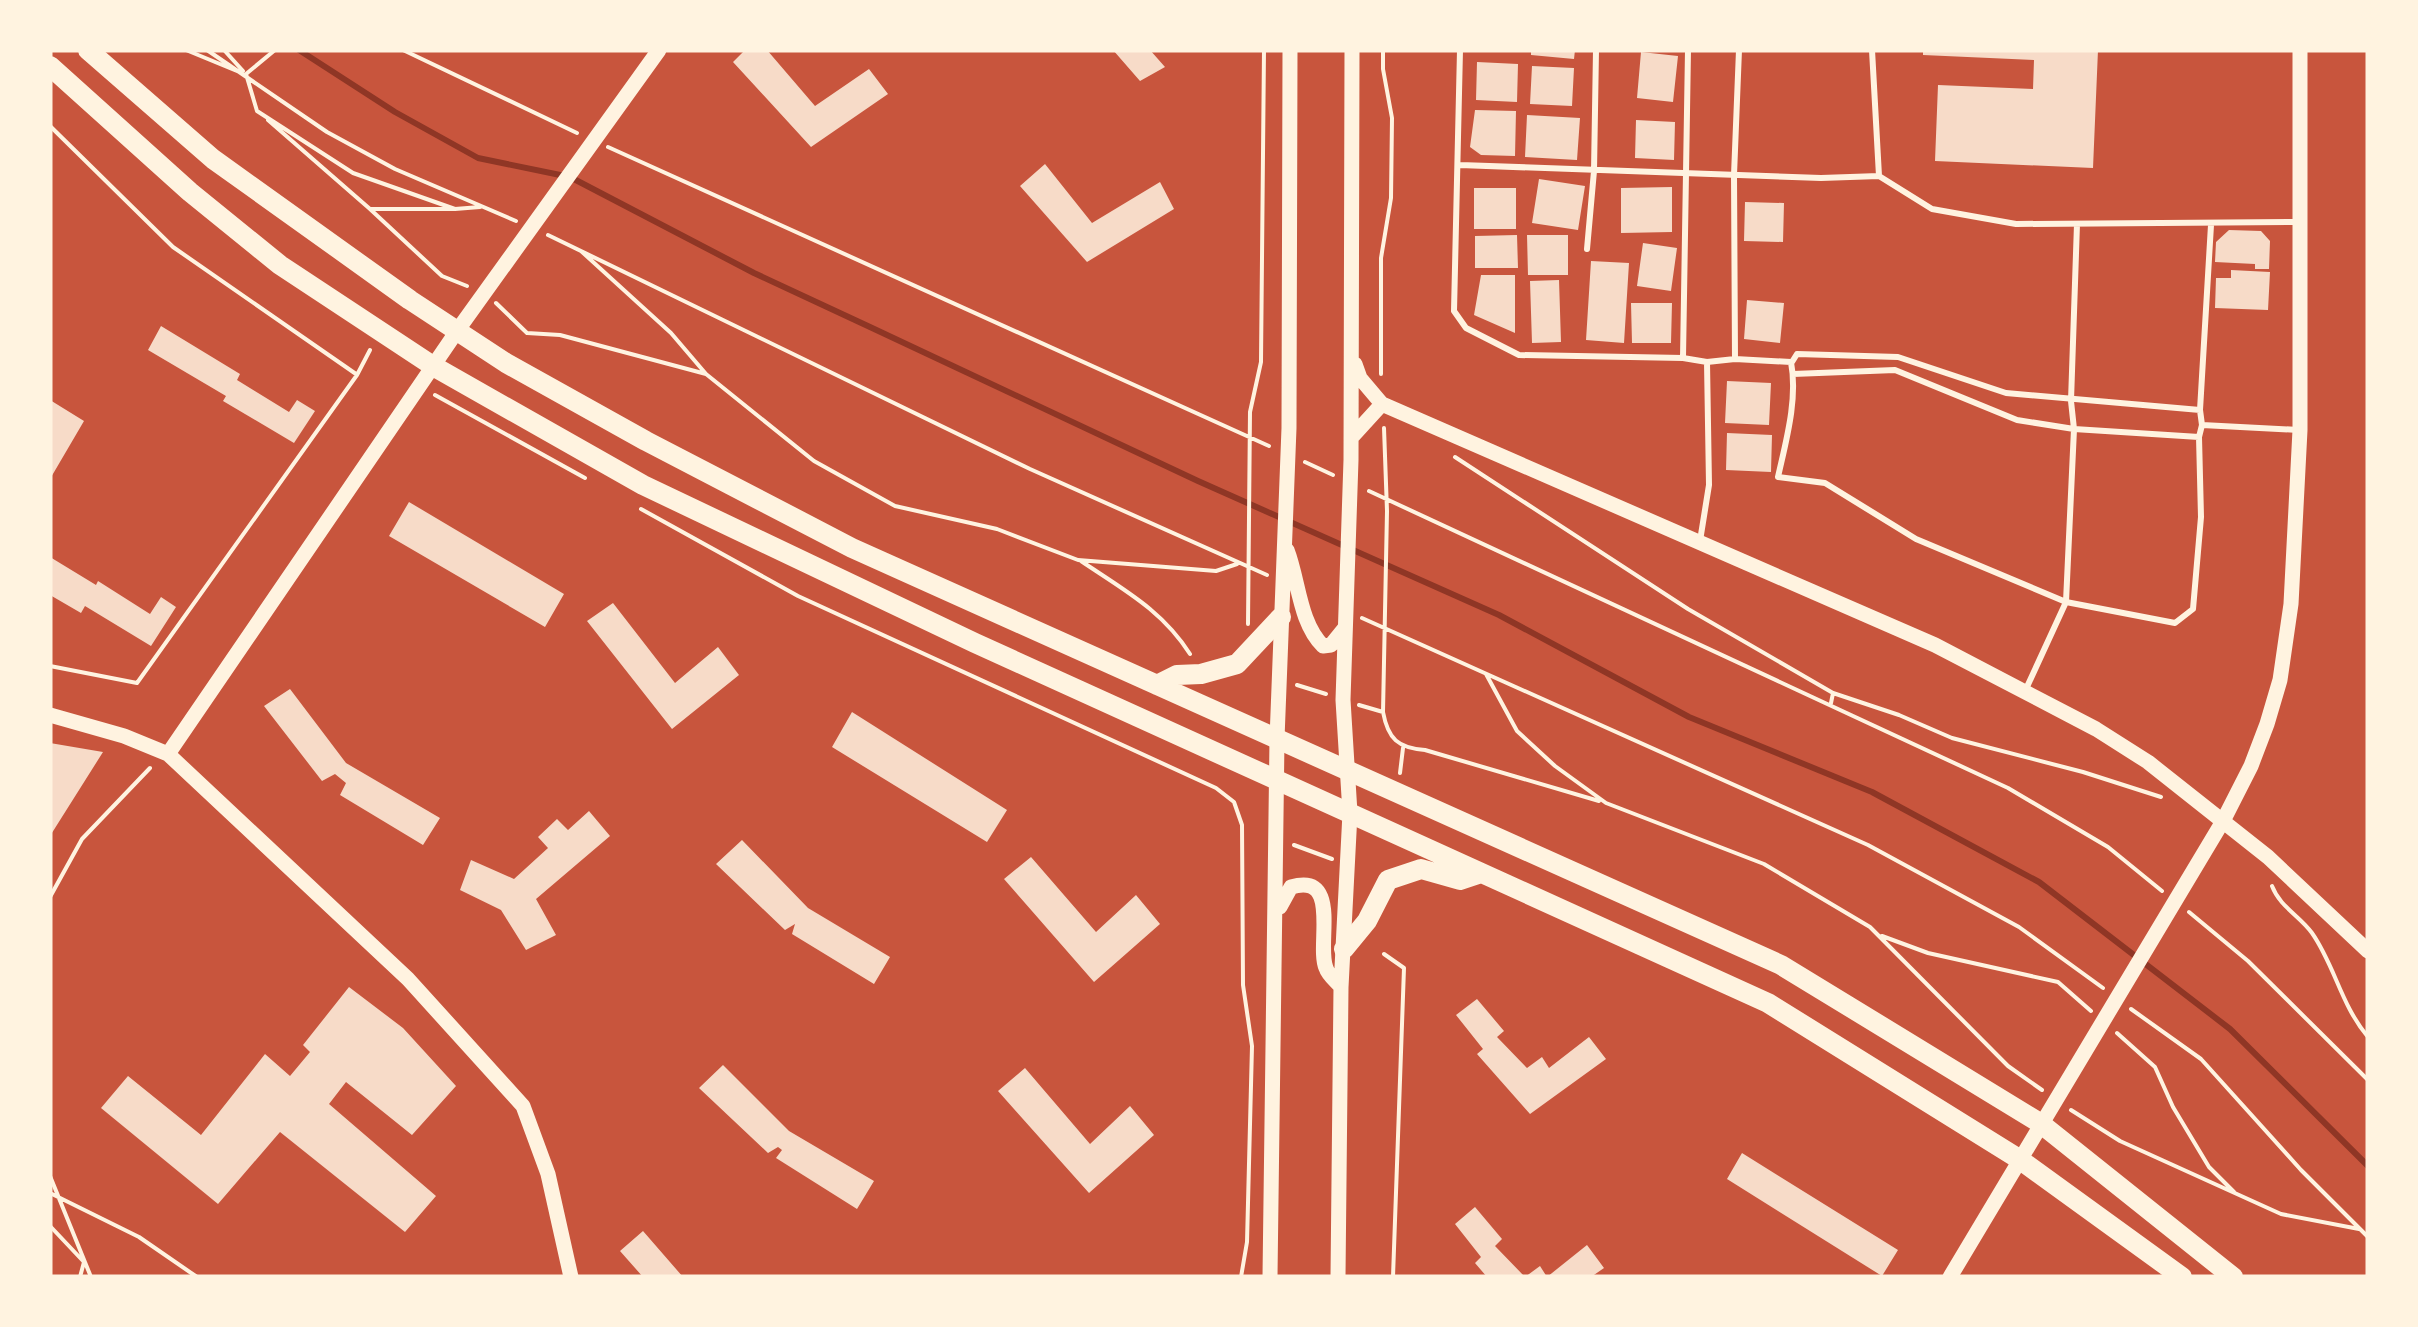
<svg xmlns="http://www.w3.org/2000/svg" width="2418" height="1327" viewBox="0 0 2418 1327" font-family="Quicksand,sans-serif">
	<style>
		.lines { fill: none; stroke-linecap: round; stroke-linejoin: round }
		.stream { stroke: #8f3625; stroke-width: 6 }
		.building { fill: #f7dbc8 }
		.path { stroke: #fff3e0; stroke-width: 4 }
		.service { stroke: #fff3e0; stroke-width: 6 }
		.tertiary { stroke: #fff3e0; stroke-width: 15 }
		.primary { stroke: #fff3e0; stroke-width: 20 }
	</style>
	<rect width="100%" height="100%" fill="#c8553d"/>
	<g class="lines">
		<path class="stream" d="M299,50L395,112L478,158L570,177L754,273L870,327L1198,481L1499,615L1689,717L1872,792L2039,882L2230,1029L2368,1166"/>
	</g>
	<path class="building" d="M745,50H767L815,106L869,69L888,94L811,147L733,62Z
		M1113,50H1150L1165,67L1140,81Z
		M1531,50H1575L1574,59L1531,55Z
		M1923,50H2098L2093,168L1935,161L1938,85L2033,89L2034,60L1923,55Z
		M1641,52L1678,56L1673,102L1637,98Z
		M1477,62L1518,64L1517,102L1476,100Z
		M1532,66L1574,68L1572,106L1530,104Z
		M1475,110L1516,111L1515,156L1481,155L1470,147Z
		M1527,115L1580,118L1577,160L1525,157Z
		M1636,120L1675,122L1674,160L1635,158Z
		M1045,164L1092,223L1160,182L1174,209L1087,262L1020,186Z
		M1539,179L1585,186L1578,230L1532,223Z
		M1672,187V232L1621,233V188Z
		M1474,188H1516V229H1474Z
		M1745,202L1784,203L1783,242L1744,241Z
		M2229,230L2261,231L2270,241L2269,269H2255V264L2215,262L2216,242Z
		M1517,235L1518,268H1475V236Z
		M1527,235H1568V275H1528Z
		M1643,243L1677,248L1671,291L1637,286Z
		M1591,261L1629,263L1624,343L1586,340Z
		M2231,270L2270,272L2268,310L2215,308L2216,278H2231Z
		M1481,275H1515V333L1474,315Z
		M1559,280L1561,342L1532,343L1530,281Z
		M1747,300L1784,303L1780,343L1744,339Z
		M1631,303H1672L1671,343H1632Z
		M161,326L240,374L237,380L289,412L297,400L315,411L294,443L223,401L226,396L148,350Z
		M1727,381L1771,383L1769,425L1725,423Z
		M50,400L84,421L50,479Z
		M1727,433L1772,435L1771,472L1726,470Z
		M409,502L564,594L545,627L389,536Z
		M50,557L96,585L98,581L150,614L161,597L176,607L151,646L85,606L81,613L50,595Z
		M613,603L675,683L718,647L739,675L672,729L587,621Z
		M290,689L346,763L440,818L423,845L340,795L346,783L335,774L322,781L264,706Z
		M852,712L1007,810L987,842L832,747Z
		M50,743L103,752L50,836Z
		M589,811L610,836L536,899L556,935L526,950L501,910L460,890L471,860L514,879L548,848L538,837L557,819L568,830Z
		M742,840L808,908L890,957L874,984L792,934L795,924L785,930L716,864Z
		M1031,857L1096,932L1136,895L1160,924L1094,982L1004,879Z
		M349,987L403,1028L456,1086L412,1135L346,1082L329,1104L436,1196L405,1232L280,1132L218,1204L101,1108L128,1076L201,1135L265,1054L290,1076L310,1052L303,1045Z
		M1477,999L1504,1031L1497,1037L1527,1068L1542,1057L1549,1068L1589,1037L1606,1059L1530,1114L1477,1054L1483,1049L1456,1015Z
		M723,1065L789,1131L874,1181L857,1209L776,1158L782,1150L778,1147L768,1153L699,1088Z
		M1025,1068L1090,1144L1130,1106L1154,1135L1089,1193L998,1091Z
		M1742,1153L1898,1250L1882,1276L1727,1179Z
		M1475,1207L1502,1239L1495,1246L1525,1277L1540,1266L1547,1277H1487L1475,1263L1481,1257L1455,1224Z
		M643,1231L683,1277H643L620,1251Z
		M1587,1245L1604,1268L1591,1277H1547Z"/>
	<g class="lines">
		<path class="path" d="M186,50L237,71
			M207,50L327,132L395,169L516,221
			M224,50L243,71
			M403,50L577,133
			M246,74L257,111L353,173L455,209L480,207
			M246,74L275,50
			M268,120L370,209
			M50,126L173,247L356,374
			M608,147L1269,446
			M455,209H370L442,276L467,286
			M548,235L1030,469L1267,575
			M581,251L671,333L706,374
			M496,303L527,333L560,335L706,374L814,461L895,506L997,529L1078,560L1216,571L1237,564
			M1381,374V258L1391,198L1392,118L1383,69V50
			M435,395L585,478
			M1384,428L1387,511L1383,712C1388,739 1398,748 1425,750L1599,801
			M1455,457L1688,609L1833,693L1831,703
			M1305,462L1333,475
			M1369,491L2008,788L2108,847L2162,891
			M641,509L798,596L1216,788L1234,802L1242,825L1243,985L1252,1046L1247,1242L1241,1277
			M1081,561C1124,590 1162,610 1190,654
			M1362,618L1868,845L2019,927L2103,988
			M1248,624L1250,412L1261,362L1264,50
			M50,666L137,683L357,375L370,350
			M1486,674L1517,731L1555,766L1606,803L1764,864L1870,927L2008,1066L2042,1090
			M1297,685L1326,694
			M1833,693L1899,715L1952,738L2083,772L2161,797
			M1359,705L1383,712
			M1400,773L1403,748
			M1294,845L1332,859
			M2272,886C2280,907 2300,916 2312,933C2335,966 2341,1005 2368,1037
			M50,897L82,839L150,768
			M2189,912L2248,961L2368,1080
			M1882,936L1928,953L2058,982L2091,1011
			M1384,954L1404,968L1393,1277
			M2131,1009L2201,1059L2301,1170L2368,1237
			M2117,1033L2155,1067L2173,1107L2209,1167L2234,1192
			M2071,1110L2120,1141L2281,1214L2359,1229
			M50,1176L91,1277
			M50,1193L139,1237L197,1277
			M50,1226L84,1262L80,1277"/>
		<path class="service" d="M1460,50L1454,311L1466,328L1519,355L1683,358
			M1688,50L1683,358L1707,362
			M1872,50L1879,176L1932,209L2016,224L2298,222
			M1460,165L1821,178L1879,176
			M1587,249L1594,171L1596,50
			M1735,359L1734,175L1739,50
			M1792,362L1797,354L1898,357L2006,393L2200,410
			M1793,374L1895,370L2017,420L2074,429L2199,437
			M2202,425L2200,410L2211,225
			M1700,541L1709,485L1707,362L1735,359L1791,362C1798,399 1786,441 1778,477L1825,483L1916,539L2066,602L2175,623L2193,609L2201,517L2199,437L2202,425L2299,430
			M2026,689L2066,602L2074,429L2071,401L2077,224"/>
		<path class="tertiary" d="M1355,364L1360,378L1382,404L1935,645L2096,729L2148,762L2268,857L2368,951
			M1351,438L1382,404
			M1287,550C1299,581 1299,622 1323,646L1331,645L1344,629
			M50,715L124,736L168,754L408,979L523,1106L548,1174L571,1277
			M168,754L457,331L659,50
			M1280,907L1291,887C1342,872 1316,945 1326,968C1328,975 1336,981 1341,987
			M1270,1277L1277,739L1289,428L1290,50
			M1338,1277L1341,987L1350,813L1343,700L1351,460L1352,50
			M1950,1277L2223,821L2251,766L2267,724L2280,680L2291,604L2300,430V50"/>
		<path class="primary" d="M88,50L213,159L410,300L506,363L646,441L852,548L1781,965L2040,1123L2233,1277
			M50,66L190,192L280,265L433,366L643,485L975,643L1768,1003L2019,1159L2182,1277
			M1157,685L1177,675L1201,674L1237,664L1281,617
			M1344,949L1367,921L1388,880L1421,869L1460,880L1481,873"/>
	</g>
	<rect width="2418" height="1327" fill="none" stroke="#fff3e0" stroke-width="105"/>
</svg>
